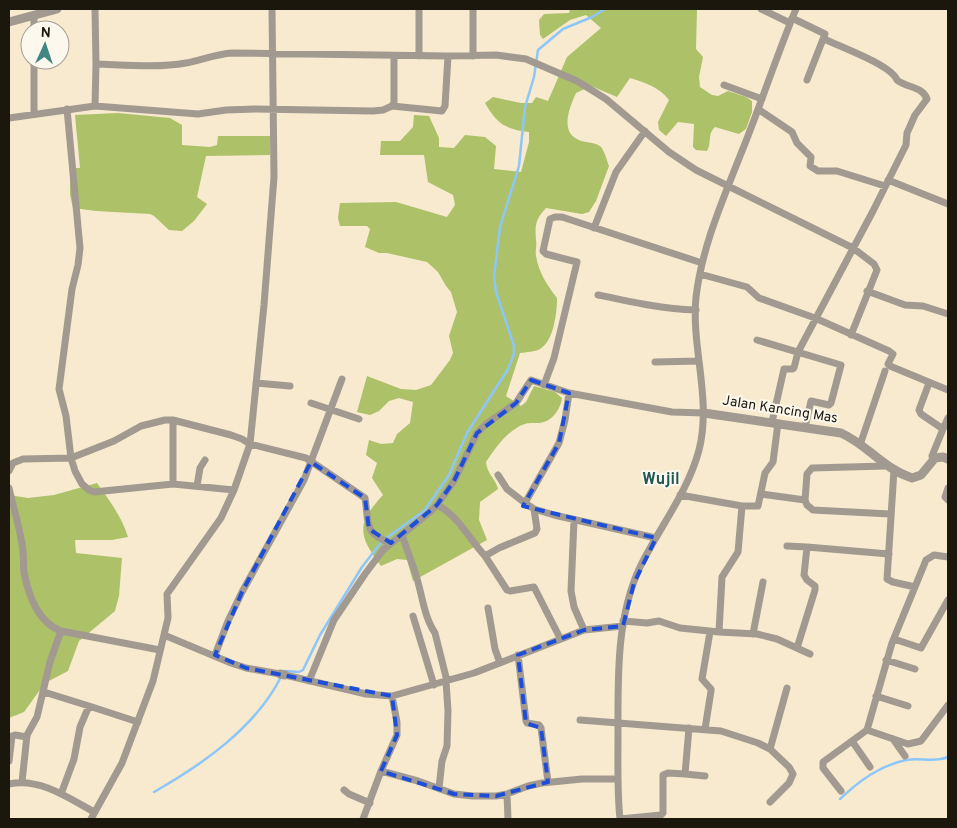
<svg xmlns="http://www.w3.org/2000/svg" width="957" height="828" viewBox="0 0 957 828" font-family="Overpass,sans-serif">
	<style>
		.forest { fill: #acc168 }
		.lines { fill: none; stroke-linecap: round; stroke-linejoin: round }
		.stream { stroke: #8dc6fa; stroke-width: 2.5 }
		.minor { stroke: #a29a90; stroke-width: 7 }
		.tertiary { stroke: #a29a90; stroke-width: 9 }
		.marked { fill: none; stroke: #1d4ed8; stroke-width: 4; stroke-dasharray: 10 6; stroke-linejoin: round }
		.labels { text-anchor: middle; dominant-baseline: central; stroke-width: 4; stroke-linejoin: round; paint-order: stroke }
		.street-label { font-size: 14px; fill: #1b170d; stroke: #fdf8ed }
		.quarter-label { font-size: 16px; font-weight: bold; fill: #1d5854; stroke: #fdf8ed }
	</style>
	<rect width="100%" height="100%" fill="#f7eace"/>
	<path class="forest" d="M570,9H697L696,49L703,57L699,77L700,87L712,95L718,96L728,91L746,97L752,101V112L746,129L739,134L715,127C707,134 712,143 707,151L696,150L693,147L694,124L678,122L666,136L659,130L658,122L669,100C659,87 646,83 630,78L617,97L591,86L576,93C568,111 558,137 586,142C591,143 597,143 601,147C605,152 607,161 609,166L596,201L589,212L582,214L546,208C535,220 535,225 536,240C537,246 535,251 536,256C539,273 547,285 557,298C557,312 554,341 540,349C535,352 526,352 520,353L506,396L521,406L526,402L534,386L555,392L562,398C561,407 554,419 544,422C534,425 530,420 518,427C504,435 495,449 486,462C488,476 495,477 498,489L480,502L479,520L487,540L413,581L407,560L397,559L381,566C358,535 356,524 383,495L372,478L377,463L366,455L369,440L381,444L393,443L397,434L410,423L413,402L399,398L389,401L379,411L370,415L357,412L367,376L401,389L416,390L431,385L450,360L453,353L449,336L457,312L451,292L446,286L438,272L427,262L387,253H379L365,247L370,229L367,226H340L338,218L340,203L396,202L447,217L455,205L453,195L428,182L424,155H380L381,141H400L413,127L414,115L429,116L439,138V147L454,148L465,135L485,137L496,146L494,169L521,172L529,142V132C505,129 497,124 485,103L493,97L521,103H532L536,97L548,101L567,57L601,28L586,15L570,20L543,39L540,35L539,20L544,14L569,13Z
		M118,113L170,118L182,125V145L210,147L217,145L218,136H270V155L206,156L197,197L207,204L194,221L182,231L169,230L154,216L150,214L96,211L73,208L70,195V168H80L75,115Z
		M97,483C109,500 122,517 128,537L112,540H75L76,553L122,558L119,596L115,611L79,641L68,671L45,683L24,712L9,718V495L28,498L54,495Z"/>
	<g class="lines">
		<path class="stream" d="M285,671L299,672L303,670L320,635L362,567L382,541L424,511L449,475L467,433L508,369L514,354V346L496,292L494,277L500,227L519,166L525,107L534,77L538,50L563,29L592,17L605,9
			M154,792C203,764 255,728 281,677
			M840,799C859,781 879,766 906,760C920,757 935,763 948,757"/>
		<path class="minor" d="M761,9L790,23
			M34,16V30
			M792,18L825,34L807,80
			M419,56V9
			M473,56V9
			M34,60V114
			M96,64C126,65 157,68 186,63C202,60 216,54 232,53L448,56L496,55L526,59L577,81L606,99L669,152L696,170L853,248L874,264L877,270L851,335
			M724,85L762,99
			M95,106L96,64L95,9
			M392,106L442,111L445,106L448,56
			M67,109L80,248L78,265L72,289L59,389L66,416L71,458L75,471L82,484L89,490L94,492L173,484L234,490
			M758,109L792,132L797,143L811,157L810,166L818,171H837L885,186
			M9,118L95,106L198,114L226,110L255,109L373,111L383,110L392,106L394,102V56
			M888,180L948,204
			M594,228L616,172L645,131
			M700,274L747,287L759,298L815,318L889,351L893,354L888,364L890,366L948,390
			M867,291L905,305L923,306L948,314
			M598,295C631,302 663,309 696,310
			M757,340L841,365L831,403L829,405L811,401L805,427
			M655,362L699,361
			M256,383L290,386
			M929,383L919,410L921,414L943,429L932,456L935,458
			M544,385L554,358L577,262L546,254L543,251L550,219L555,217H562L702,263
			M311,403L359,419
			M772,422L784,369H792L794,368L798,352L873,211L906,145L907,133L915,115L927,99C922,86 907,88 897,80C891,65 841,47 824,39
			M943,429L948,418
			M860,445L885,371
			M894,470L887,579L893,582L915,587
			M9,471L13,463L23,459L71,458L114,441L141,426L165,420H173L231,435L242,439L250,444L306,458L365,498C369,522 363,534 391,543
			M498,475L507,489L525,503
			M173,484V420
			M197,486L200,468L205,460
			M9,488C13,506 19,525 22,544C24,553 23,563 24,572C28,594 38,623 61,631L160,650
			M948,488L945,497L948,500
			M761,494L805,500L807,474L812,468L886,466
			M805,500L807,505L813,510L890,514
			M437,505C458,515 469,539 485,556
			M742,506H758L765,473L773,462L778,423
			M534,509L537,529L535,533L499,548L485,556L507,590L510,591L534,587L560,638
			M574,520L571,591L574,607L584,630
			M402,535C406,547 411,560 415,572C422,592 423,615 435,633L447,681
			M656,538L554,515L534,509L525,503L559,443L565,420L569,393L672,412L704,413
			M787,546L807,547
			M948,557L934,555L926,560L924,565L892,643L867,730L908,744L921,741L948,705
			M488,608L495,649L500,663
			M413,616L434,685
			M623,621L647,623L659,621L680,628L719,632L722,577L738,552L742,506L680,495
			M719,632L757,634L777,639L810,654
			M753,634L763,582
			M164,635L231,663L246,668L280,674
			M894,639L921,648L948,600
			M797,648L815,590V586L807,580L804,575L807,547L889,554
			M215,655L228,621L242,592L304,480L342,379
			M518,655L526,721L527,723L539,725L541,728L548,782
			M886,660L915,669
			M285,675L366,694L392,696L474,673L584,630L623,626
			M309,681L334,620L365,574L383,550L430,512L437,505L454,481L477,433L486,424L516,403L531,380L569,393
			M44,692L89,706
			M876,696L908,706
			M580,720L721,731L758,743L770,749L789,767L793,774L789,783L770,802
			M705,729L711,691V689L702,679L710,632
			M893,739L905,756
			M852,741L870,767
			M770,749L787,688
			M9,761L12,736L15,735L27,737
			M381,771L418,781L454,794L473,796H496L507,794L528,786L542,783L582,779H618
			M685,774L705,776
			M22,782L27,735L37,717L50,662L61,631
			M9,784C39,777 69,798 94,812
			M439,788L442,761L447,746L448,711L446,681
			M344,790L349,794L370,803
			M841,791L823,768V762L867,730
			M61,794L74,759L80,727L89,706L138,722
			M507,794L508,819
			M91,819L122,763L153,681L168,618L167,594L221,518L234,490L250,444L264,305L274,177L272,9
			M363,819L381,771L397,735V722L392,696
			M620,819C617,791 618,763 618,734C618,679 616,618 640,567C659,528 688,492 699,450C712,399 691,348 696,297C702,247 722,202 740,156C760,107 776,57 796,9
			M620,819L661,815L663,813V775L668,773L685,774L689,728"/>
		<path class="tertiary" d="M9,22L57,9
			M704,413L841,433C868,445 882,468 912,478L921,475L935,458L943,457L948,459
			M280,674L285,675"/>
	</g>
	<path class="marked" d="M531,380L569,393L559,443L523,506L656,538L634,583L623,626L584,630L518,655L526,723L541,728L548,782L496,796L454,794L381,771L397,735L392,696L246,668L215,655L242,592L311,462L365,498L369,529L391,543L437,505L454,481L477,433L516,403Z"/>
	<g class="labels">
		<g class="street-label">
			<text transform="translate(780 410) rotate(9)">Jalan Kancing Mas</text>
		</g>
		<g class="quarter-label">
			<text x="661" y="480">Wujil</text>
		</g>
	</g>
	<rect width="957" height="828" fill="none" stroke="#1b170d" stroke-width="20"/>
	<g transform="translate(45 45) rotate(3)"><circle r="24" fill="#fdf8ed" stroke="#a39e93"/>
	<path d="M0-4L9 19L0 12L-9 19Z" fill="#408782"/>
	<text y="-8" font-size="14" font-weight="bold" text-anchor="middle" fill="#1b170d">N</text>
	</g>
</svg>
